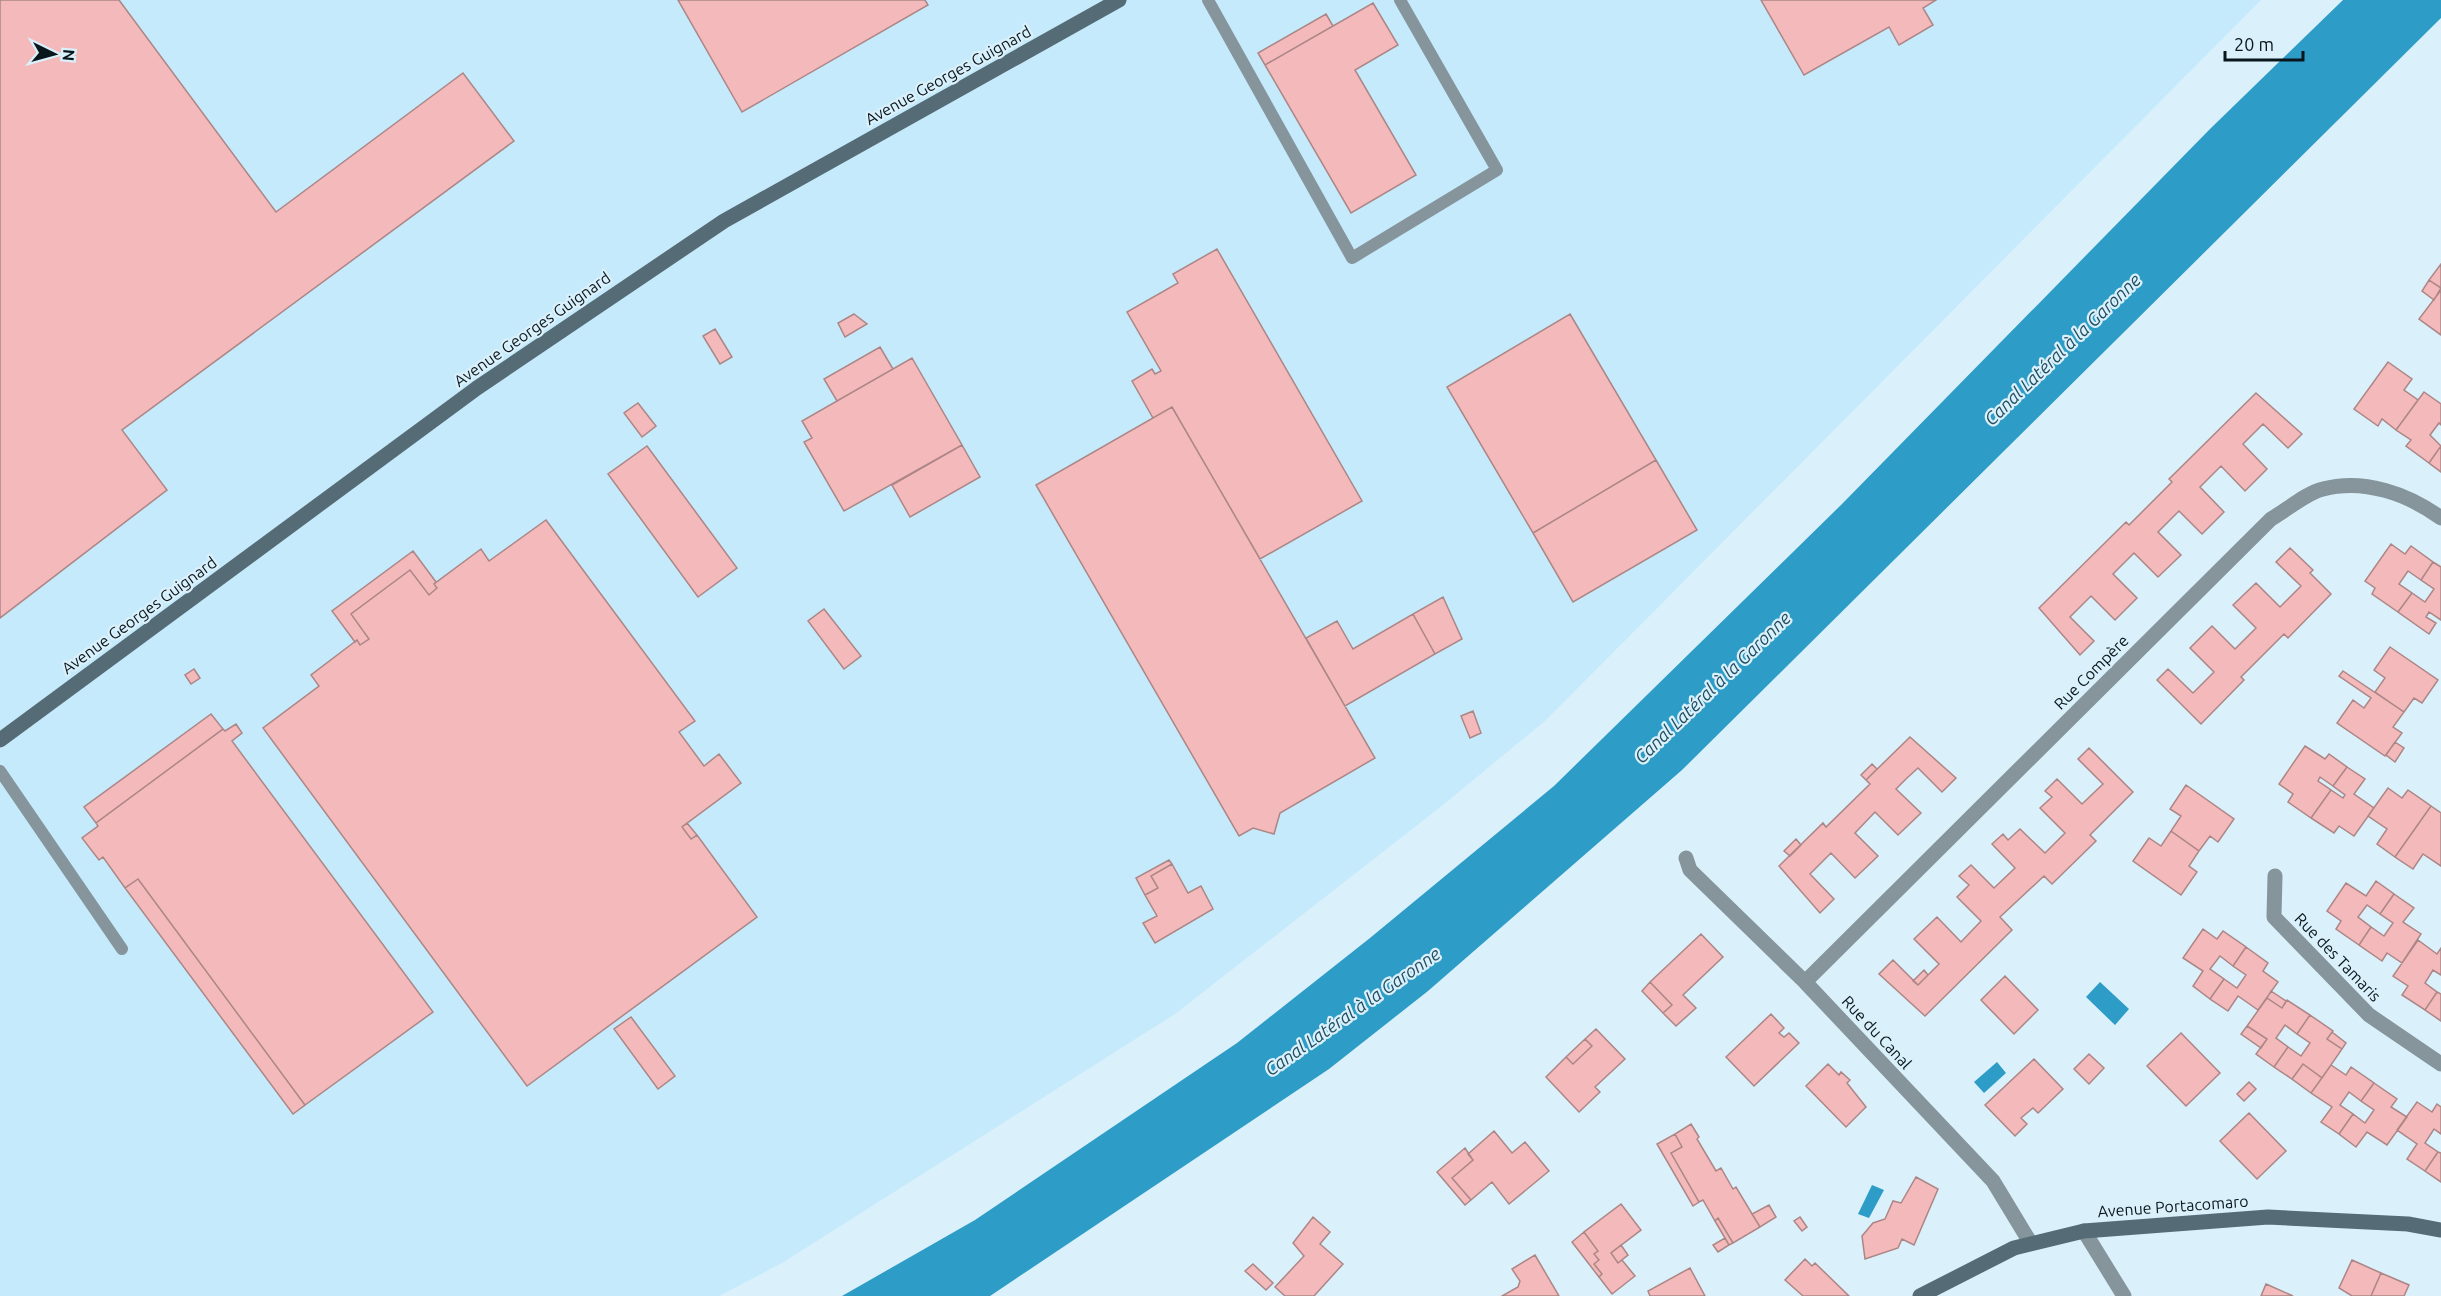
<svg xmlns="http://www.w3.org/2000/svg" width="2441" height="1296" viewBox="0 0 2441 1296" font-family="Ubuntu,sans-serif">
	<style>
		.built { fill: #c5eafb }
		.water { fill: #2d9cc6 }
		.building { fill: #f4b9ba; stroke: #ac8686; stroke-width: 1.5 }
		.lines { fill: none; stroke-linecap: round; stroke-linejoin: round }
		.lane { stroke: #86959c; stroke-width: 12 }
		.street { stroke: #86959c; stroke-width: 15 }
		.secondary { stroke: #556b76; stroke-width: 15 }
		.labels { text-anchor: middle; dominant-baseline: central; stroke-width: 4.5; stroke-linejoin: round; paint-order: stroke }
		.street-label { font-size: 16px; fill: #09171d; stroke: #daf0fb }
		.water-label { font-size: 18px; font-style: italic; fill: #224e61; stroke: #daf0fb }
	</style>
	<rect width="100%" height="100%" fill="#daf0fb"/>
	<path class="built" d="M0,0H2261L1546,720L1443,805L1175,1014L782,1263L719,1296H0Z"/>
	<path class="water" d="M2343,0H2441V18L1682,770L1428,991L1329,1069L990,1296H842L975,1220L1237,1043L1370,938L1554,786L1842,504L2210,129Z
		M2100,982L2129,1009L2115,1025L2086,997Z
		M1997,1062L2006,1073L1984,1093L1974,1082Z
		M1872,1185L1884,1190L1869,1218L1858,1214Z"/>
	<path class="building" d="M0,0H119L276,212L463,73L514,141L122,430L167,490L0,618Z
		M678,0H925L928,5L742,112Z
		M1761,0H1936L1923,8L1933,25L1899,45L1889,27L1804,75Z
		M1373,3L1398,45L1355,70L1416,175L1351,213L1265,65Z
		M1326,14L1333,26L1265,65L1258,53Z
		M1217,249L1362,501L1260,559L1172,407L1153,418L1132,381L1152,369L1155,374L1161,371L1127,312L1178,283L1173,274Z
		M2441,264V288L2429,280Z
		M2429,280L2441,288L2434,300L2422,291Z
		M2441,290V335L2419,319Z
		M854,314L867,324L845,337L838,323Z
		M1570,314L1656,460L1533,533L1447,387Z
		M715,329L732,357L720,364L703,336Z
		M880,347L893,369L837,401L824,379Z
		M912,358L962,445L844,511L804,442L812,438L802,421Z
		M2388,362L2412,379L2404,390L2418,400L2396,430L2382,419L2378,426L2354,409Z
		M2424,392L2441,404V425L2439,423L2430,435L2441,446L2429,463L2406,446L2411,440L2396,430Z
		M2256,393L2302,434L2288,448L2263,424L2243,444L2267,469L2245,491L2221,466L2200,487L2224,512L2202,534L2179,511L2158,532L2181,555L2158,577L2134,553L2113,574L2137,598L2115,620L2091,596L2070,617L2094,641L2080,655L2039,608L2126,522L2129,525L2172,482L2169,479Z
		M638,403L656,426L642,437L624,413Z
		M1172,407L1375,758L1280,813L1274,834L1253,828L1239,836L1036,485Z
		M962,445L980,477L910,517L892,485Z
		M647,446L737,568L698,597L608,474Z
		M2441,446V472L2429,463Z
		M1656,460L1697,530L1573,602L1533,533Z
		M546,520L695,721L679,732L704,766L719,754L741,783L682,827L691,839L697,835L757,917L527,1086L263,728L319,686L311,675L357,640L360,645L369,639L351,614L410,570L429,595L437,588L434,584L481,549L489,561Z
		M2391,544L2405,554L2411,546L2433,562L2421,580L2408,571L2399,584L2412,593L2398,612L2372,594L2375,588L2365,581Z
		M2290,548L2313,570L2310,573L2331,594L2288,638L2284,634L2241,677L2244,680L2201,724L2157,680L2168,669L2193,693L2214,672L2190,648L2212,626L2235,649L2256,628L2233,605L2256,583L2280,607L2301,586L2276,562Z
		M413,551L436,582L434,584L437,588L429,595L410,570L351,614L369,639L360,645L357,640L355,642L332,611Z
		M2433,562L2441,567V620L2429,612L2426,617L2436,623L2429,634L2398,612L2412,593L2425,602L2434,589L2421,580Z
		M1443,597L1462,639L1435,654L1413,614Z
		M824,609L861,656L844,669L808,621Z
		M1413,614L1435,654L1345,706L1306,638L1337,621L1353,649Z
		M2390,647L2438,680L2422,703L2414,698L2404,712L2375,692L2385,678L2374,670Z
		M194,669L200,678L191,684L185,675Z
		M2343,671L2404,712L2393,727L2402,733L2385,756L2337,723L2353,700L2364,708L2371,698L2339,676Z
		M1473,711L1481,733L1470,738L1461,716Z
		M211,714L223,729L96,823L84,807Z
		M236,724L242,733L232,741L433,1012L305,1105L138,879L125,888L103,857L99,860L82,838L98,826L96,823L223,729L225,731Z
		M1910,737L1956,778L1942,792L1918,768L1907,778L1896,789L1921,813L1898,835L1875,812L1855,833L1878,856L1855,878L1831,853L1810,874L1834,899L1820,913L1779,866L1823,823L1826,827L1870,784L1866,780Z
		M2395,742L2404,748L2395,762L2386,755Z
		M2305,746L2325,759L2329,754L2347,767L2333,786L2320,777L2318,781L2331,790L2311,818L2288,802L2293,794L2279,784Z
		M2089,748L2133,792L2090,835L2096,841L2052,884L2044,876L2000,917L2012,930L1925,1016L1879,974L1893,960L1918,985L1939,964L1914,939L1937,917L1961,942L1981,921L1957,897L1969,885L1959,876L1971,865L1994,888L2015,868L1992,844L2003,834L2008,840L2020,829L2045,853L2065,833L2040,808L2052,797L2045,791L2057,779L2082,804L2103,784L2078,759Z
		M1872,764L1877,769L1866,780L1861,775Z
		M2347,767L2365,779L2354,794L2374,808L2354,836L2339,826L2334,833L2311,818L2331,790L2343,798L2345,795L2333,786Z
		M2186,785L2234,819L2218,842L2210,836L2199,851L2171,831L2181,816L2170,809Z
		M2388,788L2402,798L2408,790L2431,806L2395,857L2377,844L2387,829L2368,816Z
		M2431,806L2441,813V866L2423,854L2413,869L2395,857Z
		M687,823L697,835L691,839L682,827Z
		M2171,831L2199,851L2189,866L2197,872L2181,895L2133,861L2149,838L2161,846Z
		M1796,839L1801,845L1790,856L1784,851Z
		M1169,860L1172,864L1151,876L1158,888L1145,895L1136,878Z
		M1172,864L1188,893L1201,886L1213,909L1155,943L1143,923L1157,916L1145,895L1158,888L1151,876Z
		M138,879L305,1105L293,1114L125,888Z
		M2376,881L2394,894L2380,914L2367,905L2358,917L2371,927L2359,945L2336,929L2341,921L2327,911L2346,883L2366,896Z
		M2394,894L2414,908L2403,922L2421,934L2402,963L2387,953L2382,961L2359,945L2371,927L2384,936L2393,923L2380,914Z
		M2203,929L2217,939L2223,931L2246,947L2233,966L2220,956L2210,969L2224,979L2210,999L2193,986L2203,971L2183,958Z
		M1701,934L1723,957L1683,995L1696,1008L1676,1026L1663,1013L1672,1005L1650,982Z
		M2418,940L2437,954L2441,948V975L2433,970L2425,983L2437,992L2425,1010L2402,995L2408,986L2393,976Z
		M2246,947L2268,963L2263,971L2278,982L2258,1010L2238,996L2228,1011L2210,999L2224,979L2237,988L2246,975L2233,966Z
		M1924,970L1928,975L1918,985L1913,981Z
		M2005,976L2038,1010L2014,1034L1981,1000Z
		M1650,982L1672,1005L1663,1013L1642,991Z
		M2271,991L2286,1001L2282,1008L2267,998Z
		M2437,992L2441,994V1021L2425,1010Z
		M2267,998L2282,1008L2287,1000L2310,1015L2297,1034L2285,1025L2276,1038L2288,1047L2274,1067L2256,1054L2267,1039L2247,1026Z
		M1771,1014L1784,1028L1779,1033L1784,1037L1789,1033L1799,1043L1754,1086L1726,1057Z
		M2310,1015L2333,1031L2327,1039L2342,1049L2322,1078L2303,1064L2292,1079L2274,1067L2288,1047L2301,1056L2310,1043L2297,1034Z
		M631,1017L675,1076L658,1089L614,1029Z
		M2247,1026L2267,1039L2261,1048L2241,1034Z
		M1596,1029L1625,1059L1595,1087L1600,1092L1579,1112L1546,1077L1566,1057L1573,1064L1592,1046L1585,1039Z
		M2332,1032L2346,1043L2342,1049L2327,1039Z
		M2181,1033L2220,1073L2186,1106L2147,1066Z
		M1585,1039L1592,1046L1573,1064L1566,1057Z
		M2089,1054L2104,1068L2089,1084L2074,1069Z
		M2034,1059L2063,1089L2038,1113L2033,1108L2021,1118L2027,1124L2015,1136L1985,1105Z
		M1828,1064L1839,1075L1841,1072L1850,1080L1847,1083L1866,1107L1846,1127L1806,1086Z
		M2303,1064L2322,1078L2311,1093L2292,1079Z
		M2331,1065L2346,1075L2351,1067L2374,1083L2361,1101L2349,1092L2340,1105L2353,1114L2339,1134L2321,1122L2332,1107L2311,1093Z
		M2249,1082L2256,1089L2244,1101L2237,1094Z
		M2374,1083L2397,1099L2391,1107L2407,1117L2387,1145L2367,1132L2356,1147L2339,1134L2353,1114L2365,1123L2374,1110L2361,1101Z
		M2417,1102L2432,1112L2437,1104L2441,1107V1134L2434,1129L2425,1143L2438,1152L2425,1171L2407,1159L2417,1144L2397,1130Z
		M2249,1113L2286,1151L2257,1179L2220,1141Z
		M1691,1124L1699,1137L1697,1139L1716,1171L1721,1168L1733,1189L1736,1187L1760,1227L1733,1243L1718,1218L1715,1221L1703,1200L1699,1202L1671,1153L1682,1147L1675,1134Z
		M1494,1131L1512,1153L1525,1142L1549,1171L1509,1204L1492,1182L1471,1200L1452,1178L1473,1160L1468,1154Z
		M1675,1134L1682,1147L1671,1153L1699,1202L1693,1206L1657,1144Z
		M1465,1148L1473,1160L1452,1178L1471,1200L1465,1205L1437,1172Z
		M2438,1152L2441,1153V1182L2425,1171Z
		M1916,1177L1938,1189L1914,1245L1902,1239L1898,1248L1865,1259L1862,1236L1873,1223L1885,1219L1893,1201L1901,1203Z
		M1621,1204L1641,1230L1611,1253L1618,1263L1622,1260L1635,1276L1612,1294L1599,1277L1602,1274L1594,1264L1599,1260L1594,1254L1598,1251L1584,1232Z
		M1769,1205L1776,1217L1760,1227L1752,1214Z
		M1313,1217L1330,1232L1320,1244L1343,1264L1314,1296H1285L1275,1287L1304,1256L1293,1243Z
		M1800,1217L1807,1227L1802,1231L1794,1221Z
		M1718,1218L1733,1243L1729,1245L1715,1221Z
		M1584,1232L1598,1251L1594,1254L1599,1260L1594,1264L1602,1274L1599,1277L1572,1242Z
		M1725,1238L1729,1245L1718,1252L1713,1245Z
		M1621,1245L1628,1255L1618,1263L1611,1253Z
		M1535,1255L1559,1296H1502L1518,1287L1520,1281L1512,1269Z
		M1805,1259L1812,1266L1815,1263L1849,1296H1803L1785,1280Z
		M2352,1260L2381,1273L2371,1296H2352L2339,1288Z
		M1253,1264L1273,1283L1266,1290L1245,1271Z
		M1690,1268L1705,1296H1650L1648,1291Z
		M2381,1273L2409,1285L2404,1296H2371Z
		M2266,1284L2293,1296H2261Z"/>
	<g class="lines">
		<path class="lane" d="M1208,0L1352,258L1497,170L1400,0
			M0,771L122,949"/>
		<path class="street" d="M1686,858L1690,870L1805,982L1993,1181L2030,1242
			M2275,876L2274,917L2369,1015L2441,1064
			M1805,982L2271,519C2287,510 2306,493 2323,489C2364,478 2408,494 2441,518
			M2084,1231L2124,1296"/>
		<path class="secondary" d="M0,740L477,388L724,221L1119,0
			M1920,1296L2014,1248L2084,1231L2268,1217L2408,1224L2441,1230"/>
	</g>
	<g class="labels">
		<g class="street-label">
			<text transform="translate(948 75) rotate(-29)">Avenue Georges Guignard</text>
			<text transform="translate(532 329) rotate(-35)">Avenue Georges Guignard</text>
			<text transform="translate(139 615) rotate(-36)">Avenue Georges Guignard</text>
			<text transform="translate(2091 672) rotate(-45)">Rue Compère</text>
			<text transform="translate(2338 957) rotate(46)">Rue des Tamaris</text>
			<text transform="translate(1877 1032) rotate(47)">Rue du Canal</text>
			<text transform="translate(2173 1206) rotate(-4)">Avenue Portacomaro</text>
		</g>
		<g class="water-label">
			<text transform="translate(2062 349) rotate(-44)">Canal Latéral à la Garonne</text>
			<text transform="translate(1712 687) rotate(-44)">Canal Latéral à la Garonne</text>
			<text transform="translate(1352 1011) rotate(-35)">Canal Latéral à la Garonne</text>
		</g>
	</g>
	<g transform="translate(54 54) rotate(95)" stroke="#daf0fb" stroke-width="4.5" paint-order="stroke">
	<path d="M0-4.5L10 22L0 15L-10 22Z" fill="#09171d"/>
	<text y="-9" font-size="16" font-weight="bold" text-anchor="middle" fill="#09171d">N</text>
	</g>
	<path d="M2225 51v9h78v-9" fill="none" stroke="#09171d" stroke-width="3"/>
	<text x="2234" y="51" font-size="18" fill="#09171d" stroke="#daf0fb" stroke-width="4.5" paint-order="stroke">20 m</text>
</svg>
